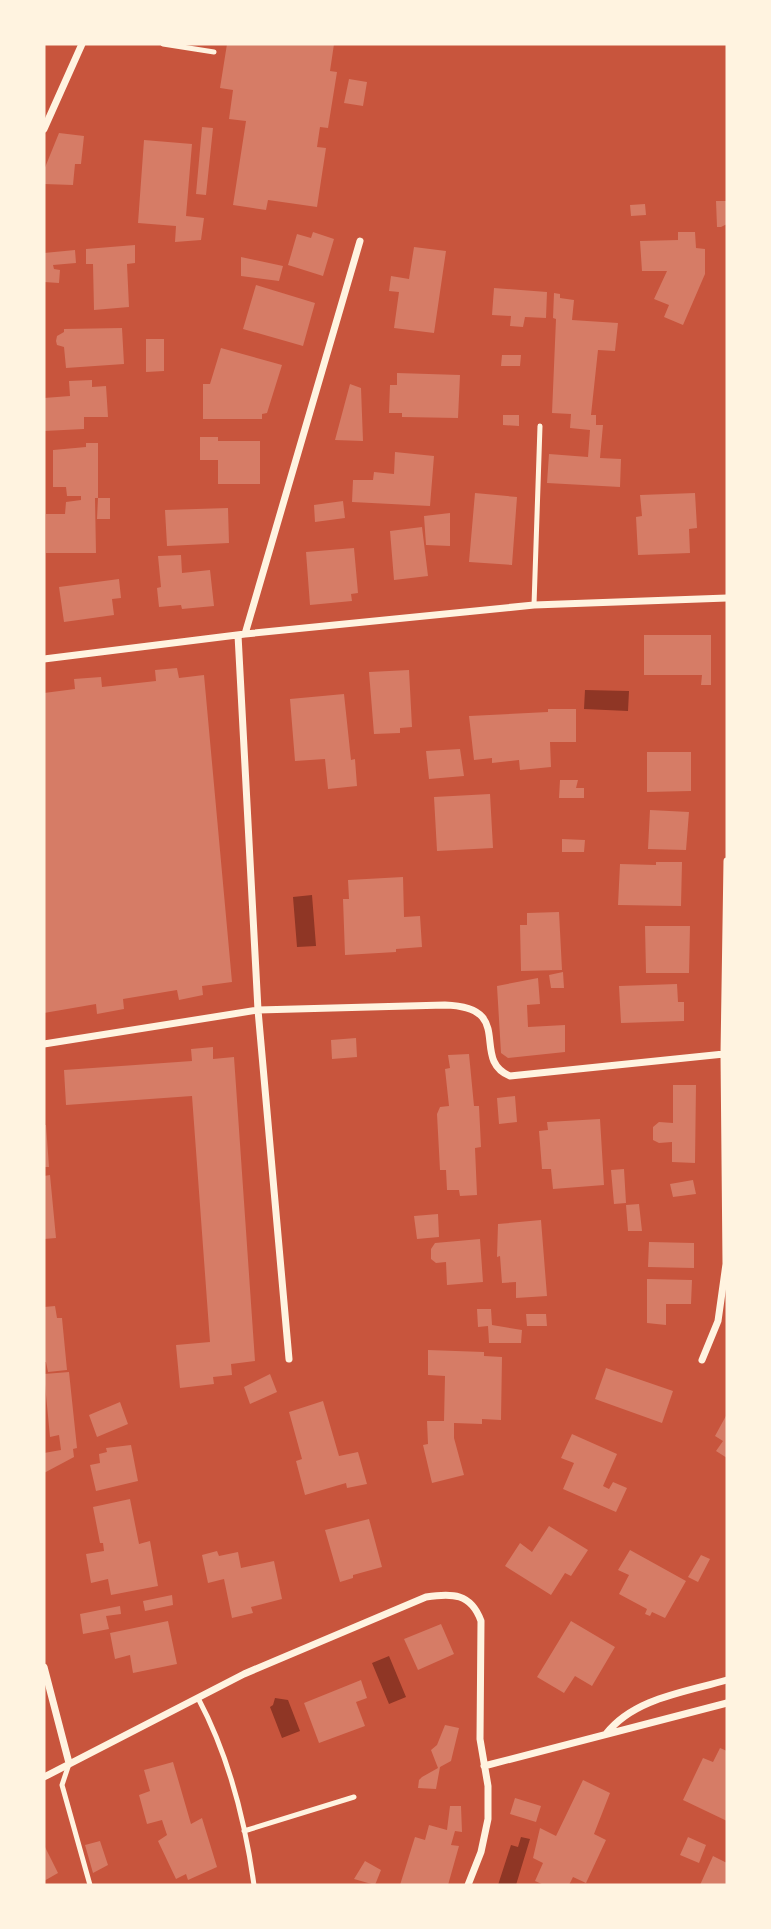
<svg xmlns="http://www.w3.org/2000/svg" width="771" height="1929" viewBox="0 0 771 1929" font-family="Jost,sans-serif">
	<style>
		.water { fill: #8f3625 }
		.building { fill: #d67c66 }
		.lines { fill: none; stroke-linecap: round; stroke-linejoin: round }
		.service { stroke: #fff3e0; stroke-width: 5 }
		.minor { stroke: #fff3e0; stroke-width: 7 }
	</style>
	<rect width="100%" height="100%" fill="#c8553d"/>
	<path class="water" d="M585,690L629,691L628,711L584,709Z
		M312,895L316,946L297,947L293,897Z
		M389,1656L406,1697L389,1704L372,1663Z
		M275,1698L288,1700L300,1731L282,1738L270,1707L273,1705Z
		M521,1837L530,1839L516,1885H498L511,1845L518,1847Z"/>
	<path class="building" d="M227,44H334L330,71L337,72L328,128L320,127L317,147L326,148L317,207L268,200L266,210L233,205L246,121L229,119L233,90L220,88Z
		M349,79L367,82L363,106L344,103Z
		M202,127L213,128L206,195L196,194Z
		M59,133L84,136L81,164H75L73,185L44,184V170Z
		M144,140L192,144L186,216L204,218L201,240L175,242L176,226L138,223Z
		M716,201H727V224L721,227H717Z
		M645,204L646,215L631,216L630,205Z
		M313,232L334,239L323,276L288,265L297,234L311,238Z
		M678,232H695L696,248L705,249V274L683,325L664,317L669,305L654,299L667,271H642L640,241L678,240Z
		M135,245V263L127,264L129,307L94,310L93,264H86V249Z
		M414,247L446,251L434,333L394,328L399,292L389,291L391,276L409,279Z
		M75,250L76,263L53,265L54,269L60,270L59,283L44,282V253Z
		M241,257L283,266L279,281L241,276Z
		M256,285L315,303L303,346L243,329Z
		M494,288L547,292L546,318L525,317L523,327L510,326L511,316L492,315Z
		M554,293L560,294V298L574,300L572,320L618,323L615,351L598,350L591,415H596V425H603L600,458L621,459L620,487L547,483L549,454L588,457L590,430L570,428L571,414L552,413L556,319L553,318Z
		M122,328L124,364L66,368L64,347L57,345L56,341L57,336L64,332V329Z
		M146,339H164V371L146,372Z
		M221,348L282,365L267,413L262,414V419H203V384H210Z
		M502,355H521L520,366H501Z
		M397,373L460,375L458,418L402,417V413H389L390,385H397Z
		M92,380V387L106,386L108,417H84V429L44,431V398L70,396L69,381Z
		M350,384L361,388L363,441L335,440Z
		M503,415H519V426L503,425Z
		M200,437H218V441H260V484H218V460H200Z
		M86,443H98V498H95L96,553H46V514H65L66,502L81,500V496H67L66,487H53V450L86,447Z
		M395,452L434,456L430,506L352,502L353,480H373L374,472L394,474Z
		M475,493L517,497L512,565L469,562Z
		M695,493L697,528L689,529L690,553L638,555L636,517L642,516L640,495Z
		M98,498H110V519H97Z
		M343,501L345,518L315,522L314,505Z
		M228,508L229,543L167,546L165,510Z
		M450,513V546L426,545L424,516Z
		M422,527L428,576L394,580L390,531Z
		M354,548L358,593L351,594L352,601L310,605L306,552Z
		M181,555L182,573L210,570L214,606L182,609L181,605L159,607L157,588L161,587L158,556Z
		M119,579L121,598L112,599L114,615L64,622L59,587Z
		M644,635H711V685H701L702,675H644Z
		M177,668L179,678L204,675L232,982L202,986L203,995L179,1000L177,990L123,999L124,1009L97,1014L96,1004L44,1013V693L75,689L74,679L101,677L102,687L156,681L155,670Z
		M409,670L412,727L400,728V733L374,734L369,672Z
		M344,694L351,760L355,759L357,786L328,789L325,759L295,761L290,699Z
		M548,709H576V742H550L551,767L520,770L519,760L492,763V758L474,760L469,716L548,712Z
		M460,749L464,776L429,779L426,751Z
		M647,752H691V791L647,792Z
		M560,780H578L576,788H584V798H559Z
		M490,794L493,848L437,851L434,797Z
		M650,810L689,812L686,850L648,849Z
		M562,839L585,840L584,852H562Z
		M656,862H682L681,906L618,905L620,864L656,865Z
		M403,877L404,917L420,916L422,947L396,949V952L345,955L343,899H349L348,880Z
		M559,912L562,970L521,971L520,925H527V913Z
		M645,926H690L689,973H646Z
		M563,972L564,988H551L549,975Z
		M538,978L540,1004L527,1005L528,1027L565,1025V1052L508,1058L501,1053L497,986Z
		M677,984L678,1002H684V1021L621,1023L619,986Z
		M356,1038L357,1057L332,1059L331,1040Z
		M213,1047V1059L234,1057L255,1361L231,1364L232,1375L213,1377L214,1384L180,1388L176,1345L210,1342L192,1096L66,1105L64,1070L192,1061L191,1049Z
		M469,1054L474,1106H479L481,1147L475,1148L477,1195L460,1196L459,1190H447L446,1170H440L437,1114L440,1107L449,1106L445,1069L450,1068L448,1055Z
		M673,1085H696L695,1163L672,1162V1142L659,1143L653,1140V1127L659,1122L673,1123Z
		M515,1096L517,1122L499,1124L497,1098Z
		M600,1119L604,1185L553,1189L551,1169H542L539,1131L548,1130L547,1122Z
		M44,1125H46L49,1167H44Z
		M624,1169L626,1203L614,1204L611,1170Z
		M50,1175L56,1238L44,1239V1176Z
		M693,1180L696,1194L673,1197L670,1184Z
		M639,1204L642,1231H628L626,1205Z
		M438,1214L439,1237L417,1239L414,1216Z
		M541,1220L547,1296L516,1298V1282L502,1283L500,1256L497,1257L498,1224Z
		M480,1239L483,1282L447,1285L446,1262L436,1263L431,1259V1249L435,1243Z
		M649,1242L694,1243V1268L648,1267Z
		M647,1279L692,1280L691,1304H666V1325L647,1323Z
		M55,1306L57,1318H62L67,1370L48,1372L46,1362H44V1307Z
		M477,1309H491L492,1325L522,1330L521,1343H489L488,1326L478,1327Z
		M526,1314H546L547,1326H527Z
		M428,1350L484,1352V1356L502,1357L501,1420L482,1419V1424L454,1423V1438L464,1475L432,1483L423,1445L428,1444L427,1421H444L445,1376L428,1375Z
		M606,1368L673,1391L662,1423L595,1399Z
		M69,1372L77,1448L73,1449L74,1457L44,1473V1453L61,1450L59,1435L50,1437L44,1374Z
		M270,1374L277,1392L250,1404L244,1387Z
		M323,1401L339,1456L358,1452L367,1484L347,1488L346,1483L305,1495L296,1461L302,1459L289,1412Z
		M120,1402L128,1424L97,1437L89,1415Z
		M727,1414V1458L716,1451L723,1441L715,1436Z
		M572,1434L617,1454L603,1486L609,1489L613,1482L627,1488L616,1512L563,1489L574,1463L561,1458Z
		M131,1445L138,1481L96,1491L90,1465L100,1463L99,1454L107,1452L106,1448Z
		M130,1499L139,1544L150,1541L158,1586L111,1595L108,1579L91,1583L86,1554L104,1551L103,1543H100L93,1507Z
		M369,1519L382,1567L353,1575V1578L340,1582L325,1530Z
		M549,1526L588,1550L571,1576L565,1573L551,1595L505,1566L520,1543L532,1552Z
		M630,1550L686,1581L665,1618L652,1612L650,1616L645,1614L647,1609L619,1594L629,1575L618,1570Z
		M217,1551L219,1556L238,1552L241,1568L274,1561L282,1599L251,1607L253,1613L232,1618L224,1579L208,1583L202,1555Z
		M701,1555L710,1559L698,1582L688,1577Z
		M172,1595L173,1605L145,1611L143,1601Z
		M120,1606L121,1614L106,1616L109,1629L83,1634L80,1614Z
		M168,1621L177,1664L133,1673L130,1655L115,1659L110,1633Z
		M571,1621L615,1647L592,1686L575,1676L564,1693L537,1677Z
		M441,1624L454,1654L418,1670L404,1639Z
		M361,1680L367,1698L356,1702L365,1726L319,1743L304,1703Z
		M445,1725L459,1728L451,1761L440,1767L436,1789L418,1788L419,1780L422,1777L438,1768L431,1750L437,1745Z
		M720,1748L727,1751V1821L683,1800L703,1758L713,1762Z
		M173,1762L191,1824L202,1818L217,1867L188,1880L186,1874L176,1879L158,1841L167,1835L162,1820L147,1824L139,1795L150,1791L144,1770Z
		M583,1780L610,1793L594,1834L606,1840L586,1883L573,1877L569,1885H544L535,1881L543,1863L533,1858L540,1828L556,1836Z
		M515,1798L541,1806L536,1822L510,1814Z
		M450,1806H461L462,1832L455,1831L451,1845L459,1846L448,1885H400L415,1837L425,1840L429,1825L447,1830Z
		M688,1837L706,1845L699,1863L680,1855Z
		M100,1841L108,1865L93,1873L85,1845Z
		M44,1845L58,1873L44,1881Z
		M713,1856L727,1863V1885H700Z
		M365,1861L381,1870L375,1885L354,1879Z"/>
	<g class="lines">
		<path class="service" d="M163,44L214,52
			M534,605L540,426
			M198,1698C229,1756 245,1820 254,1885
			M69,1764L62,1785L90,1885
			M244,1831L354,1797"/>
		<path class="minor" d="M44,129L82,44
			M245,634L360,241
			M238,635L258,1010L289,1359
			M44,659L245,634L534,605L727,598
			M44,1044L258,1010L445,1005C517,1007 469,1059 510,1076L724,1054
			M702,1360L718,1321L726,1264L724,1054L727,861
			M44,1667L69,1763
			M606,1734C634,1698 686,1692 727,1680
			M484,1766L727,1703
			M44,1777L244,1674L426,1597C452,1593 471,1593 481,1621L480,1739L488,1786V1819L481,1852L468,1885"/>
	</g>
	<rect width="771" height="1929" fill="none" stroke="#fff3e0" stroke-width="91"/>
</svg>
